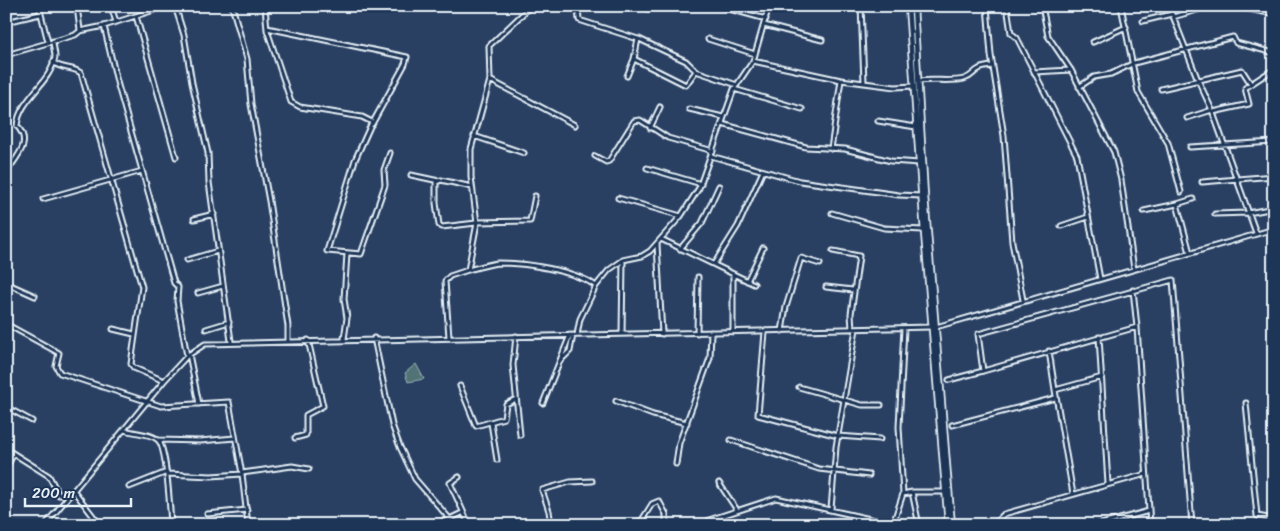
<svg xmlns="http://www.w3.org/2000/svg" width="1280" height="531" viewBox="0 0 1280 531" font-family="Sriracha,sans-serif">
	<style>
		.green { fill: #517374; stroke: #9cb2b6 }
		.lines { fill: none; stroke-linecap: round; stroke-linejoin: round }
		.stream { stroke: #95abc1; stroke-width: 1 }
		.minor-casing { stroke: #e8f1f8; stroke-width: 7 }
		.secondary-casing { stroke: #e8f1f8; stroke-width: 8 }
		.minor { stroke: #1d3557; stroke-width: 3 }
		.secondary { stroke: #1d3557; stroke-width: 4.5 }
	</style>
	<rect width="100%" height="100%" fill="#294063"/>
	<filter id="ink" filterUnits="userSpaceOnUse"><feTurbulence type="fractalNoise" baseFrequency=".02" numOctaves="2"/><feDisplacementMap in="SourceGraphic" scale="10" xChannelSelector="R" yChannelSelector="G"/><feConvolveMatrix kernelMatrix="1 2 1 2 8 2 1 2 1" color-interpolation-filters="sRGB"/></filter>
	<g filter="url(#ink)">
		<path class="green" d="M416,364L424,379L408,382L405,373Z"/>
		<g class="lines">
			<path class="stream" d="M240,449L243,470
				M244,474L251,525"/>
			<defs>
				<path id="minor" d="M39,6L48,42
					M77,6L80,30
					M111,6L116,22
					M175,6L184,35L192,83L208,153L209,182L231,341
					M232,6L247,59L251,104L269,201L288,326V340
					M265,6L267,30L291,102L300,107L362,117L372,122L355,160L327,251L361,254L385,185L384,170L390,153
					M578,6L579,20L638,39L634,59L627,76
					M861,6L864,82
					M987,6L991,55L1004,136L1012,242L1023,300
					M1007,6L1011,33L1017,38L1077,156L1100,279
					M1042,6L1048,36L1071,70L1114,152L1121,180L1134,269
					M1121,6L1138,92L1168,143L1181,192
					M1169,6L1198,80L1212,110L1256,233
					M1233,6L1274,14
					M722,7L766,19
					M648,9L663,6
					M136,16L176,157
					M1173,17L1211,6
					M1143,21L1172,14
					M6,22L40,14
					M764,25L822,40
					M104,26L117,82L174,283L178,287L177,301L187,356
					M267,28L407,57L405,64L372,124
					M639,39L686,61L696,71
					M708,39L755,54
					M1093,42L1126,27
					M6,55L75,35L80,31L104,26L167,6
					M634,59L686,85L696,71L737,85
					M753,61L841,80L895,87L914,86
					M53,62C61,70 72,66 81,73L142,287L131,364L134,368L164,381
					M1034,72L1071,70
					M490,80L575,125
					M918,81C931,79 954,82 964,79C977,75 971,68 992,66
					M1079,87L1094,77L1111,74L1134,63L1233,37L1236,43L1274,53
					M734,89L802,109
					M1161,89L1242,70L1251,84L1274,69
					M689,109L723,117
					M1213,112L1249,104L1245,88L1251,84
					M1187,118L1212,110
					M878,121L916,127
					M722,124L806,147L845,149L891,161L919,163
					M650,128L660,107
					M474,136L524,153
					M1190,147L1274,142
					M831,149L841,80
					M595,156L606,162L609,161L634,121L640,120L668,138L713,151
					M711,156L800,181L899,195L922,196
					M647,168L701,184
					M6,173C16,157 33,143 17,126C19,99 51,83 55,57C55,52 53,46 53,41
					M411,175L439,181
					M1202,182L1274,176
					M472,187L441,180L436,182V203L439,225L442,227L476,223
					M618,198L681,216
					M43,199L142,171
					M1177,204L1193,199
					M1144,211L1177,204L1190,253
					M832,213L884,228L923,230
					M1215,214L1248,213L1274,208
					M194,219L214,214
					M476,222L530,221L535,196
					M1061,226L1088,217
					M661,239L754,284
					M657,244L662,334
					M680,249L702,223L719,186
					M833,251L859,256L851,314L852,329
					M187,260L218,251
					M714,264L738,226L763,171
					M468,270C477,268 488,264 498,263C526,263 574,270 596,286
					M747,281L763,248
					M6,283L35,296
					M826,287L853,290
					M1133,290L1137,327
					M198,293L223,286
					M6,324L59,353L56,366L60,373L161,406L229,402L242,474L248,525
					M936,327L1274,229
					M113,329L134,334
					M206,329L229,322
					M782,331L786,307L801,258L820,264
					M733,332V274
					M765,332L758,415L838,436L880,439
					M697,333L698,277
					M622,334L623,261
					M577,335L580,319L596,286L609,270L623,260L642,256L650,251L681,216L699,188L734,89L753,61L769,6
					M516,336L513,365L520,435
					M449,337L445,281L450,276L468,270L477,223L471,177V149L490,80L489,46L531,6
					M1099,337L1108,484
					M374,338L392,425L400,447L415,479L455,525
					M344,339L347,318L344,299L347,254
					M1049,351L1055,390
					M189,354L199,404
					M561,360L570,351L573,335
					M949,380L983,371
					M460,386L476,426L504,418L506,404L516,399
					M799,387L862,405H881
					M616,401L653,415L687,423
					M543,403L570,335
					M1246,403L1257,516L1274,519
					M6,407L32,421
					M491,423L497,460
					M952,425L1055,398
					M124,430C133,433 151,433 158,440C167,448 170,511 171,525
					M295,438L306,435V415L323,406L308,340
					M159,440L200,441L235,438
					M731,440L819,469L869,475
					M6,449L13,455L6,468
					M11,452L49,476L59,495H70
					M676,464L679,443L710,358L711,332
					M242,473L292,466L309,469
					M167,474L211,476L242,474
					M459,477L450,483L467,520
					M719,483L737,510
					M129,487L167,472
					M74,491L100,525
					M912,492L919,525
					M903,494L899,427L904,328
					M1073,494L1055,390L1102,377
					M831,509L836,447L856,329
					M207,514L247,510
					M709,520L776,498L893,524
					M893,524L903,494L912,492H945
					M45,525L164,381L187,356L205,344L931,327
					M437,525L462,513
					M551,525L549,511L542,490L570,482L592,481
					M631,525L642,520L652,504L659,501L666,514V525
					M998,525V520L1004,514L1146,474
					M1098,525L1149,511
					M1150,525L1137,327L983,371L978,334L1173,280L1192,525"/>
				<path id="secondary" d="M908,6L924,233L948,525
					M914,6L925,196L952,525"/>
			</defs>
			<use href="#minor" class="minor-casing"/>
			<use href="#secondary" class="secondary-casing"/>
			<use href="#minor" class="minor"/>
			<use href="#secondary" class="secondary"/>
		</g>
	</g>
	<rect width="1280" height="531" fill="none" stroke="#1d3557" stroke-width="25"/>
	<rect x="12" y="12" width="1255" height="506" fill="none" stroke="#e8f1f8" stroke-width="2" filter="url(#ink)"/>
	<path d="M25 498v8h106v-8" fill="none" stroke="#e8f1f8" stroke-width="2.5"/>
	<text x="32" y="498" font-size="15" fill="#e8f1f8" stroke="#1d3557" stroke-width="4" paint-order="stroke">200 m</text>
</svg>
